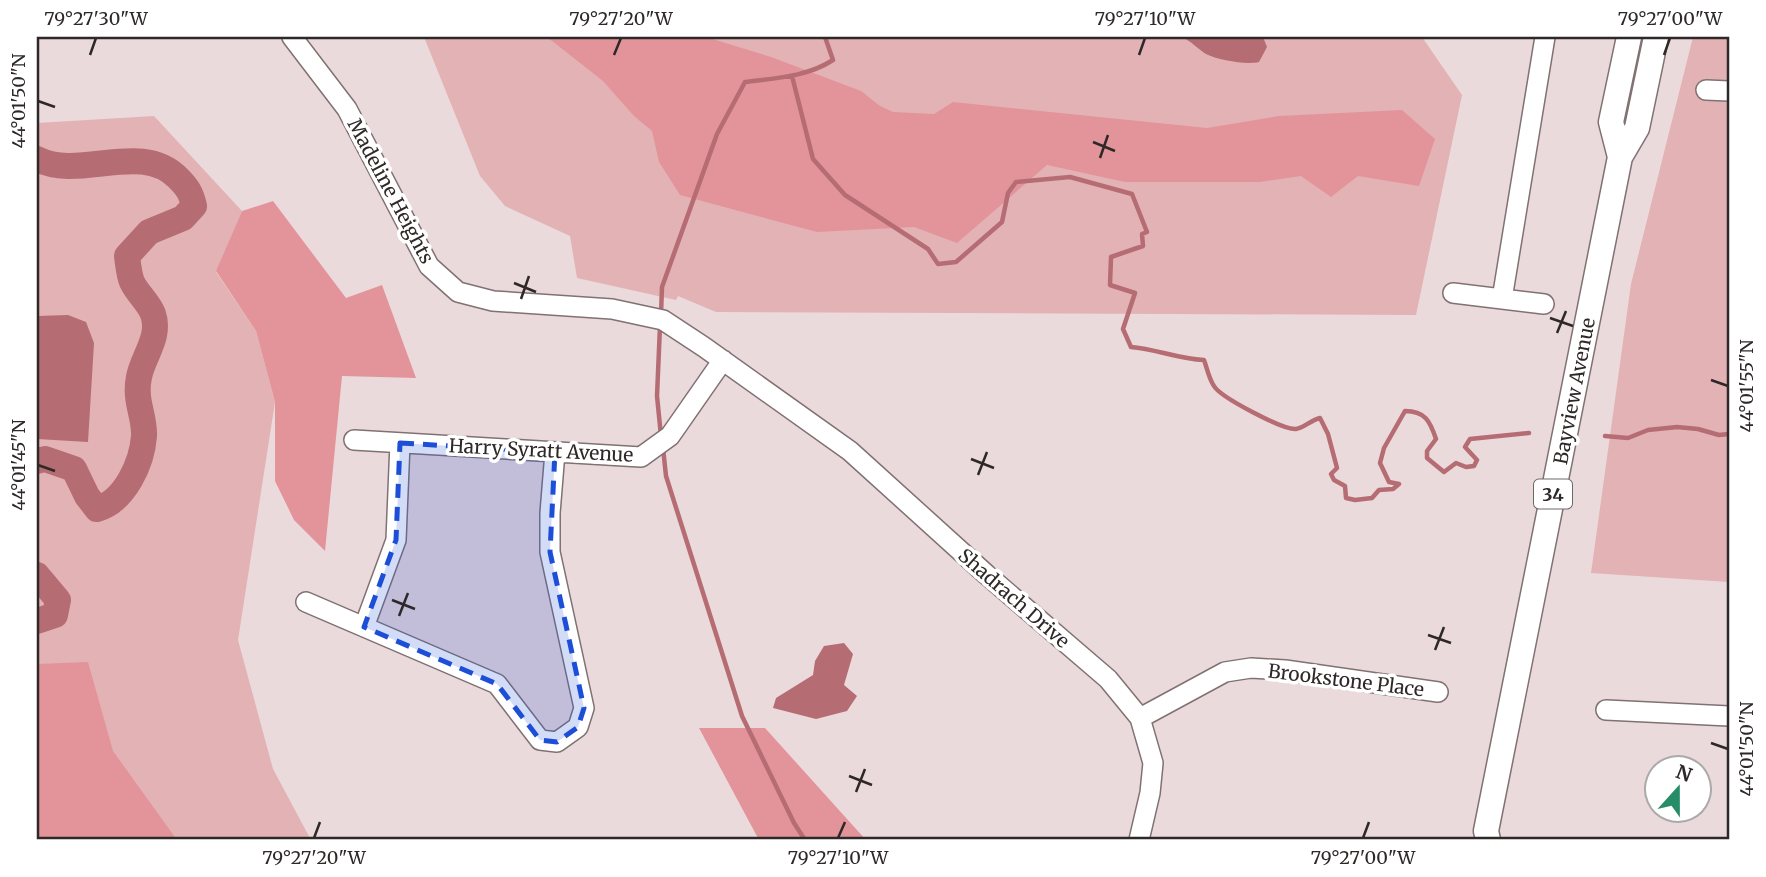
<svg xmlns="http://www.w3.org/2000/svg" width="1766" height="877" viewBox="0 0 1766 877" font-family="Merriweather,serif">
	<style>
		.green { fill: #e3b2b5 }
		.forest { fill: #e2949a }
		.water { fill: #b66c73 }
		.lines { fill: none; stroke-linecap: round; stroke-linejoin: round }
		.stream { stroke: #b66c73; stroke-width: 4.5 }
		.river { stroke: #b66c73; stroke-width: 26 }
		.minor-casing { stroke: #807172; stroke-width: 22 }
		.major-casing { stroke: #807172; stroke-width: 27 }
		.minor { stroke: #fff; stroke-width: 19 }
		.major { stroke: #fff; stroke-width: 24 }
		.marked { fill: #1d4ed8; fill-opacity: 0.2; stroke: #1d4ed8; stroke-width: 5; stroke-dasharray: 14 9; stroke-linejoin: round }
		.ticks { fill: none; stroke: #2e2828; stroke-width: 2.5 }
		.labels { text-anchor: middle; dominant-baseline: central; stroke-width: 7; stroke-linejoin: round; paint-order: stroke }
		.shield { fill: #fff; stroke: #6d6868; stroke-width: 2 }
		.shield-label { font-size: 18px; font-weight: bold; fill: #2e2828 }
		.street-label { font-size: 19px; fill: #2e2828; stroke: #fff }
		.neatline { fill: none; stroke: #2e2828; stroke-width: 2.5 }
		.ticks-label { font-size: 18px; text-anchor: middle; fill: #2e2828 }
	</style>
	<rect width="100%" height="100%" fill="#ebdadb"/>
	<path class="green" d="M424,37H1422L1462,95L1416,315L716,312L678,296L676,300L577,278L570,236L505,206L480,176Z
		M1693,37H1729V582L1591,573L1631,284Z
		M154,116L242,211L216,272L256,331L275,402L238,640L273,769L311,840H37V123Z"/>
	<path class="forest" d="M547,37H706L771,57L861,91L880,106L893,112L934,114L953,102L1207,128L1279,116L1402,110L1435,139L1419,186L1358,176L1331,197L1301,176L1260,182H1125L1047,165L957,243L914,227L817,232L680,195L659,162L652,131L634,116L603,81Z
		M273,201L346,298L382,285L416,378L342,376L325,551L294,520L275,481V402L256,331L216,271L242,211Z
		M88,662L113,751L177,840H37V664Z
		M699,728H765L866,840H759Z"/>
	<path class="water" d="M1182,37H1263L1267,47L1259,62C1246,65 1218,60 1206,54C1198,49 1191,41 1182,37Z
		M68,315L86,322L94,343L88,442L37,439V316Z
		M844,643L853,654L844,685L857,696L847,711L816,719L773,708L776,698L813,675L815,661L824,646Z"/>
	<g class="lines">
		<path class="stream" d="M792,76L813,159L845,195L928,249L938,264L956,262L1002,222L1008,193L1016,182L1070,177L1132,194L1147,232L1142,234L1143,246L1111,257L1110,285L1135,293L1123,329L1131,347C1156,349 1178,359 1204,360C1207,368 1209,379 1214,386C1220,397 1283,430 1296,429C1304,428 1311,420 1320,418L1328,434L1337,468L1331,474L1334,480L1345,486L1346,498L1355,500L1372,498L1379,490L1393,489L1399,484L1389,482L1380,463L1384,448L1405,411C1425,411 1430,421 1436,439L1427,451V458L1444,472L1456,463L1466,467L1474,466L1477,460L1465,447L1470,439L1529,433
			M661,314L662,287L717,134L745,82C775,78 807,77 833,60L825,37
			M660,326L657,396L661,436
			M1605,436L1628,438L1648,430L1677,427L1698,429L1719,435L1729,434
			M663,448L666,476L742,716L794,823L805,840"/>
		<path class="river" d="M37,159C80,181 141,140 178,178C188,188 191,193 194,206L183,218L149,232L127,256C128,264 129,275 132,282C137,293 149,303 153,314C161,337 143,356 139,377C134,401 145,416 144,436C142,463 125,501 97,509L87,496L74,469L45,459L37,461
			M37,575L58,600L55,615L37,621"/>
		<defs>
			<path id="minor" d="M292,37L347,109L429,266L458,292L493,301L612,309L663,320L704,347L850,451L987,575L1108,679L1140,718L1153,763L1150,793L1139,840
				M1706,90L1729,91
				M1453,293L1544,304
				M1502,299L1545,37
				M354,440L641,457L670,436L723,360
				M306,602L497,684L540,740L557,742L578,727L584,708L550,552V513L555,452
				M364,627L396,540L400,443
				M1606,710L1729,716
				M1140,718L1225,672L1251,668L1285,670L1438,692"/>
			<path id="major" d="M1620,157L1611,122L1629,37
				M1488,840L1486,831L1620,157L1637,128L1656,37"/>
		</defs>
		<use href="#minor" class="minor-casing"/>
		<use href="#major" class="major-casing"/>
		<use href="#minor" class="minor"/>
		<use href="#major" class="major"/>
	</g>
	<path class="marked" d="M400,443L555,452L550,552L584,708L578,727L557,742L540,740L497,684L364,627L396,540Z"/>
	<path class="ticks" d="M90,55L96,38M614,55L621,38M1139,55L1145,38M1664,55L1670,38M38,101L55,107M1093,142L1115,151M1100,158L1108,135M514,283L536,292M521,299L529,276M1550,318L1573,326M1557,333L1566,311M1711,380L1728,386M971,459L994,468M38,465L55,471M978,475L987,452M392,600L415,609M399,616L408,593M1428,635L1451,643M1435,650L1444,627M1711,743L1728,749M849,776L872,785M856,792L865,769M314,838L320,822M838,838L845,822M1363,838L1369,822"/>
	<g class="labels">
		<rect class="shield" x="1534" y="479.5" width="38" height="29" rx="5"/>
		<g class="shield-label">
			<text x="1553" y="494">34</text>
		</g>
		<g class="street-label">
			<text transform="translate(391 191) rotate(62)">Madeline Heights</text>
			<text transform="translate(1574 391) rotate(-79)">Bayview Avenue</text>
			<text transform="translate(541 450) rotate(3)">Harry Syratt Avenue</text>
			<text transform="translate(1014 598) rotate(41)">Shadrach Drive</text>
			<text transform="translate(1346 680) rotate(7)">Brookstone Place</text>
		</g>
	</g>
	<rect width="1766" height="877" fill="none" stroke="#ffffff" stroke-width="77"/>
	<g transform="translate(1678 789) rotate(21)"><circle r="33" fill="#ffffff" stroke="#aba9a9" stroke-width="2"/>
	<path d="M0-5L12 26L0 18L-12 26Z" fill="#278d68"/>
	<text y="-10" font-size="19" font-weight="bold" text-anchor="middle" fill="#2e2828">N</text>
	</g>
	<rect x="38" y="38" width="1690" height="800" class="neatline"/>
	<g class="ticks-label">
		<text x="96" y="25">79°27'30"W</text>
		<text x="621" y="25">79°27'20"W</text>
		<text x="1145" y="25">79°27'10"W</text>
		<text x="1670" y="25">79°27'00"W</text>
		<text transform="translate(19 101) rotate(-90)" y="6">44°01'50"N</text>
		<text transform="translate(1747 386) rotate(-90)" y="6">44°01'55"N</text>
		<text transform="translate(19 465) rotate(-90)" y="6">44°01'45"N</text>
		<text transform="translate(1747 749) rotate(-90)" y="6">44°01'50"N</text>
		<text x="314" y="864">79°27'20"W</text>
		<text x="838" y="864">79°27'10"W</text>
		<text x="1363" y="864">79°27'00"W</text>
	</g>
</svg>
